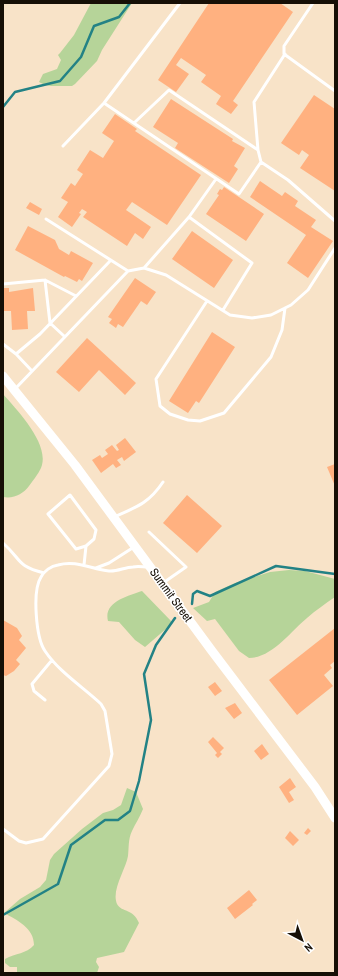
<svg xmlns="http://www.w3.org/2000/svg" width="338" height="976" viewBox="0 0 338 976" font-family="'Archivo Narrow',sans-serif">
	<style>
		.green { fill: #b6d499 }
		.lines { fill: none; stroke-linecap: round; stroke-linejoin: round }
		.stream { stroke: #238285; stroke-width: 2.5 }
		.building { fill: #ffb180 }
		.service { stroke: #fff; stroke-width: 3 }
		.secondary { stroke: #fff; stroke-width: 9 }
		.labels { text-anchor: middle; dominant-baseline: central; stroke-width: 3; stroke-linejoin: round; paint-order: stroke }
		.street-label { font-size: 12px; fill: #160f06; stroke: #fff }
	</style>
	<rect width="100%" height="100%" fill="#f8e3c8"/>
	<path class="green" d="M91,3H132L102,50L97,61L75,84L72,86H51L45,85L39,82L43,74L57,69L61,60L58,55L60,53L74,35Z
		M3,394C17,410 48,442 42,465C40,472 34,479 29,486C23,494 14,499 3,497Z
		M289,570L305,571L335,579V597C325,604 316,610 307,618C291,631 272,658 249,658L239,651L215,619L207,621L193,608L209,602L215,592L235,583L270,572Z
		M142,591L172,622L167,628L145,647L135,640L119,622L108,621C103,602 128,596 142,591Z
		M127,788L136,792L143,809C140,817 135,824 132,831C128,839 129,848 128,856C126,869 111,890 117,904C122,913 133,908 139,923L124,952L97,958L96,962L99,967L97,973H17V967H10L5,963V959C16,953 26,954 34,945C34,928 17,920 4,913L20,899L40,887L46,880L50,860L54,854L82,829L103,813L113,810L121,805Z"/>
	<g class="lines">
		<path class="stream" d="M3,107L15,92L60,81L81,57L94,26L119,17L130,3
			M192,604L193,594L197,591L210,596L276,566L335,574
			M3,915L58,884L71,845L105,820H118L130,811L139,781L151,720L144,674L156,645L175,618"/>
	</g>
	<path class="building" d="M209,3H280L293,12L233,101L238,105L231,114L216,104L221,96L201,82L206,75L181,58L176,65L189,74L176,92L158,80Z
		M314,95L335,109V191L300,168L309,155L302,150L299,155L281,143Z
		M171,99L233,139L232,141L245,148L234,166L238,169L229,183L175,148L178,143L153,127Z
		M115,114L137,129L135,131L201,175L167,225L132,202L126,210L151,227L143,239L135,233L127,246L83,217L87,212L82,209L79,213L81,214L72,227L58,217L68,202L61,198L71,183L75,186L83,174L77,170L90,150L103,158L114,141L102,133Z
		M260,181L282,196L285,192L298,201L295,206L316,220L311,227L333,241L308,278L287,263L306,235L250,197Z
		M224,187L264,214L246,241L206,214L219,195L217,194L220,189L222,190Z
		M30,202L42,209L39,215L26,208Z
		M28,226L55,240L59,249L69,255L71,251L93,263L82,281L79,279L77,282L65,276L64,277L15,250Z
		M192,231L233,260L214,288L172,259Z
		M135,278L156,292L147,305L141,301L123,327L118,324L116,328L109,323L112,319L108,317Z
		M3,288H9V292L33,288L35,311H27L28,329L12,330L11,311H3Z
		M212,332L235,347L199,403L196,401L188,413L169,401Z
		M87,338L136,383L125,395L99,370L79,392L56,372Z
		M125,438L136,452L124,461L122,457L117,460L121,465L116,468L113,464L101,473L92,460L100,455L102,458L108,454L105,450L112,445L117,451L119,450L116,445Z
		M335,464V486L327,467Z
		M187,495L222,526L197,553L163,523Z
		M3,620L17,628L22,636L19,640L26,648L16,660L20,664L14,671L6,676L3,675Z
		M335,628V661L330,665L332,668L324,675L333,686L297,715L269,680Z
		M215,682L222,691L215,696L208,687Z
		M235,703L242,713L234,719L225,708Z
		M213,737L224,748L220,752L222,754L218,758L215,755L217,753L208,742Z
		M262,744L269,754L261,760L254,751Z
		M290,778L296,787L289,792L294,800L289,803L279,787Z
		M308,828L311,831L307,835L304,833Z
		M290,831L299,840L293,846L285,838Z
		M249,890L257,900L252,904L253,905L235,919L227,908Z"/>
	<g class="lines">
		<path class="service" d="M313,3L284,46V54L335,91
			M104,103L239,194L261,162L258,150L254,102L285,54
			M134,123L169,90L258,150
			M63,146L104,103L180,3
			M261,162L288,180L335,221
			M189,217L216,179
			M46,219L128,271
			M144,268L189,217L252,263L223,310
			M45,280L50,323L64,336
			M3,284L45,280L76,296
			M207,301L156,379L160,406L170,414L188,420L200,421L224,413L271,357L282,330L285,308
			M3,344L16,354
			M32,371L16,354L40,334L111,260
			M15,389L128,271L144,268L166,275L230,315L252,318L271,315L291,305L308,290L335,248
			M114,517C137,507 149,503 163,482
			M149,532L186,567L163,583
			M3,543C22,560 16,566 44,573
			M84,565L86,546L76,549L48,514L70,495L96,530L94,539L86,546
			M96,568L109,563L134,547
			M45,700L34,691L32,684L52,660
			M3,829L19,841L26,843L43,839L109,766L112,754L105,711L101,704C83,687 59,672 45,651C36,638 32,591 41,577C44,571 51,566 58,565C76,560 91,569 109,571C117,572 125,567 133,567C138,566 143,567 148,567"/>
		<path class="secondary" d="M3,376L75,465L212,651L315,787L335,818"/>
	</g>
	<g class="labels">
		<g class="street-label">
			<text transform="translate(171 595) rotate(54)">Summit Street</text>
		</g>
	</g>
	<rect width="338" height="976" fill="none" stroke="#160f06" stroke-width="8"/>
	<g transform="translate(302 940) rotate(139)" stroke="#ffffff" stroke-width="3" paint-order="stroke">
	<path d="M0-3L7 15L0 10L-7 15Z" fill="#160f06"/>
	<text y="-6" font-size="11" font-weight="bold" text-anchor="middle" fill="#160f06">N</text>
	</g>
</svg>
